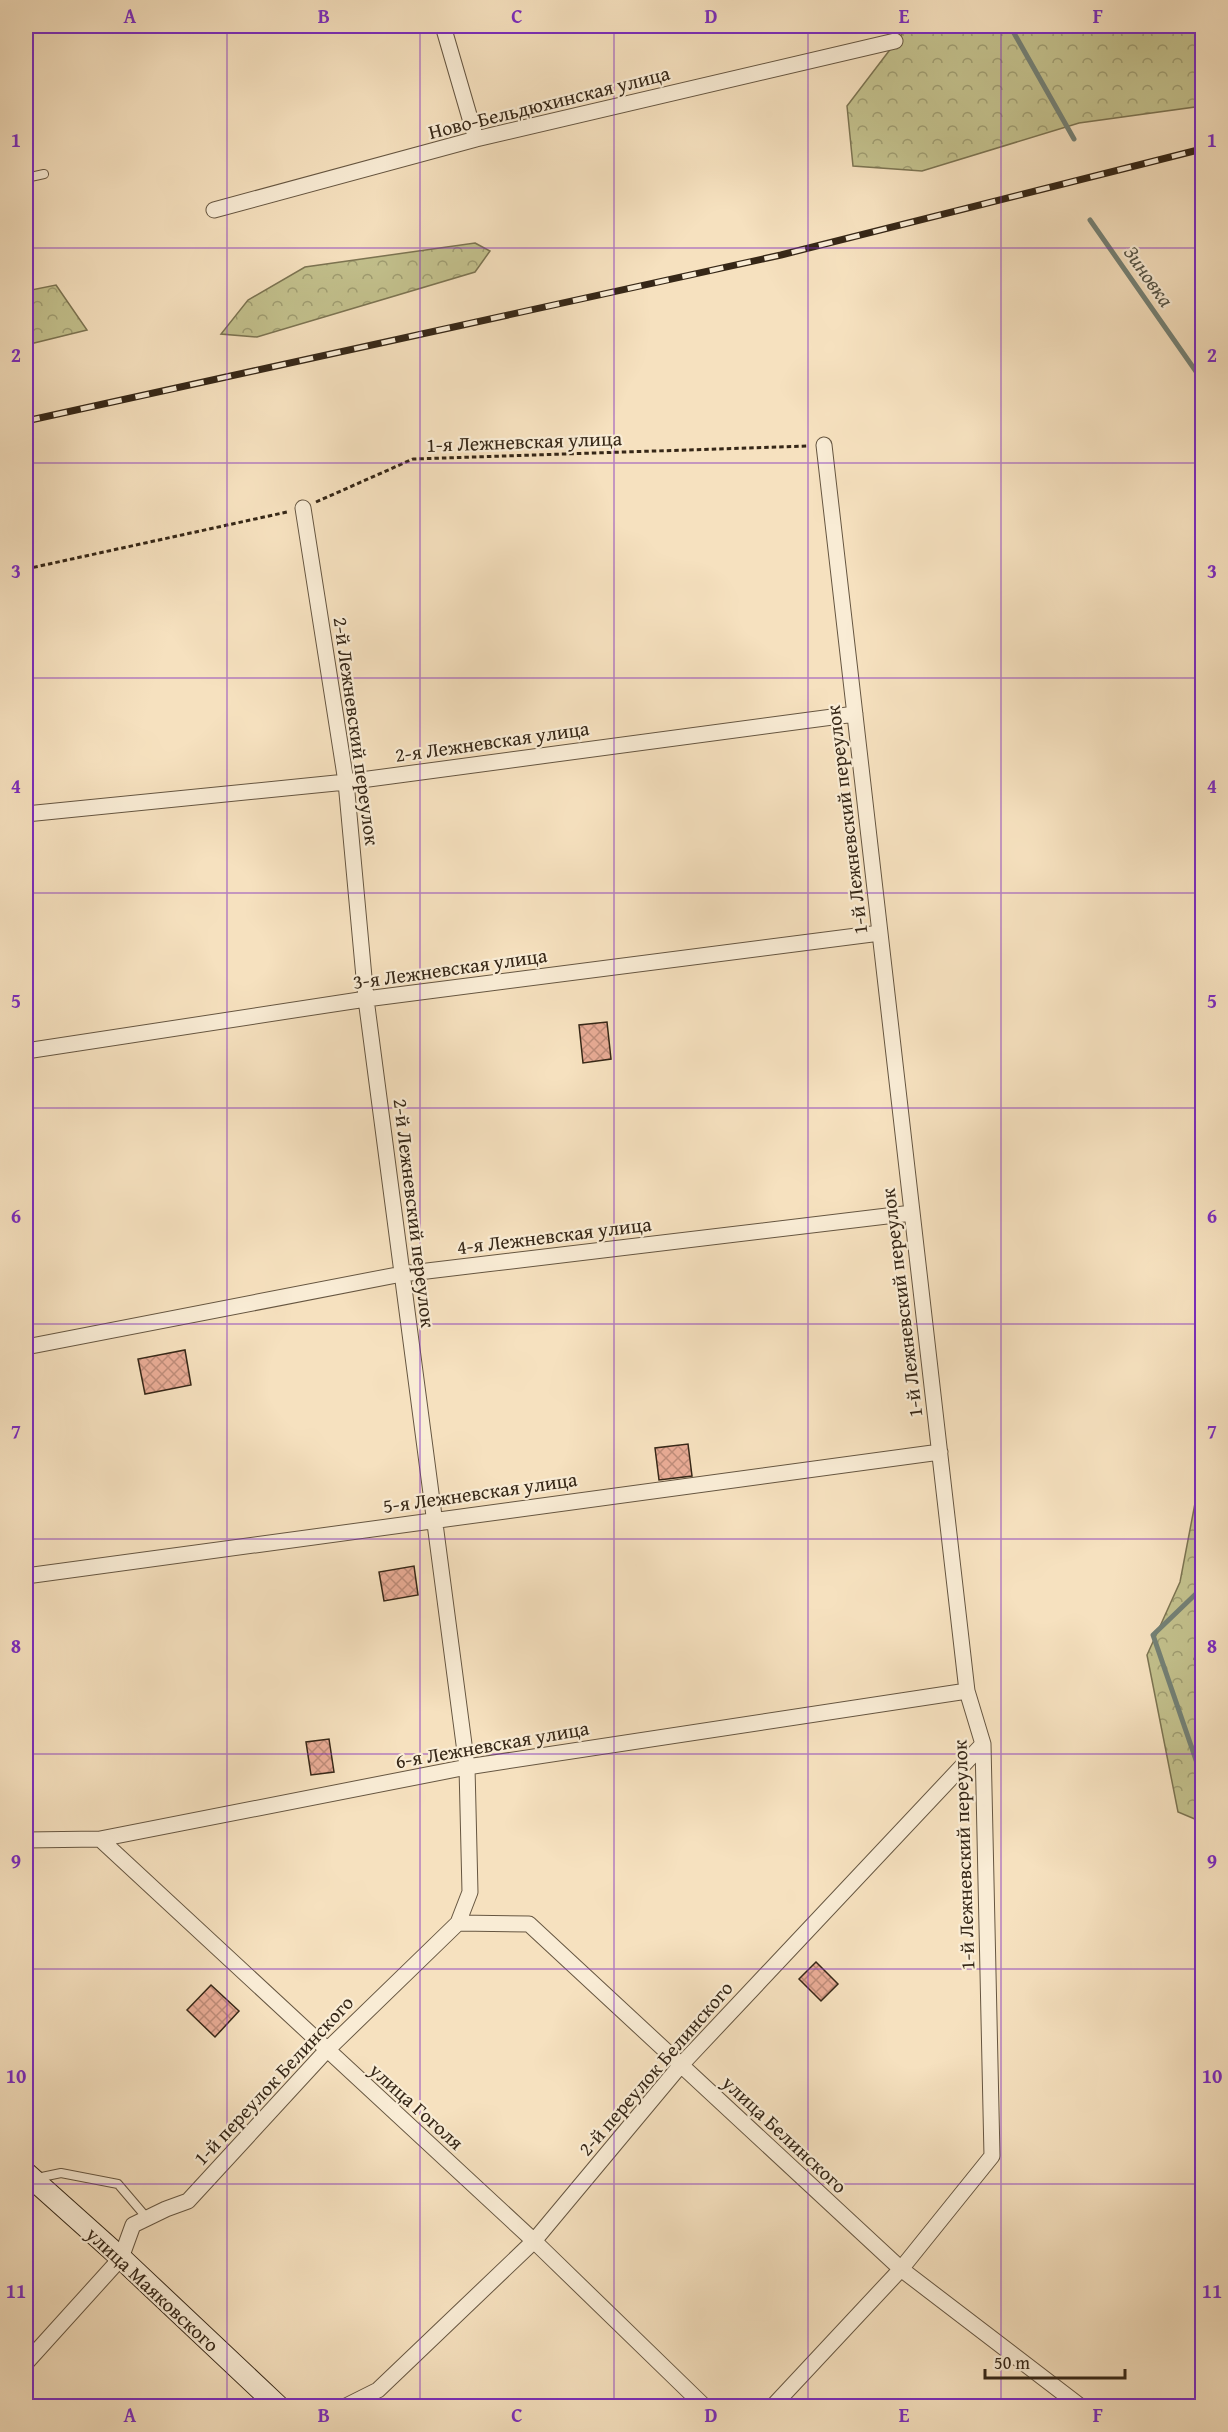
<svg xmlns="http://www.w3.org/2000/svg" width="1228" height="2432" viewBox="0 0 1228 2432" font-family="'Gentium Book Plus',serif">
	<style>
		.forest { fill: url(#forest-crowns); stroke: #7c7452; stroke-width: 1.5 }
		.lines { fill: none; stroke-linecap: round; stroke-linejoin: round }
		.stream { stroke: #748176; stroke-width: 5 }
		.building { fill: url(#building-cross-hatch); stroke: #362717; stroke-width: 1.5 }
		.lane-casing { stroke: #665641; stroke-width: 10 }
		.street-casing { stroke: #665641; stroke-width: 17 }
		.secondary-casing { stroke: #362717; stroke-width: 23 }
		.path { stroke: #362717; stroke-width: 3; stroke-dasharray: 4.5 3; stroke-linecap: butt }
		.lane { stroke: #f9ecd5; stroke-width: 8 }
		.street { stroke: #f9ecd5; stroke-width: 15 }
		.secondary { stroke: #f9ecd5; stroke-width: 21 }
		.rail-casing { stroke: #362717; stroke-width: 7 }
		.rail { stroke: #f9ecd5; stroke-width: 4.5; stroke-dasharray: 14; stroke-linecap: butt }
		.grid { fill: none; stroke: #7b2cbf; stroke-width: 1.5; stroke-opacity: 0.55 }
		.labels { text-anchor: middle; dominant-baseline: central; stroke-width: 4.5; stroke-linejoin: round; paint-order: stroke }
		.street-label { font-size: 20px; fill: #362717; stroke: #f9ecd5 }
		.water-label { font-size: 21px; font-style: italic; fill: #555446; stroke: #f9ecd5 }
		.neatline { fill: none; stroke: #7b2cbf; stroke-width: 2 }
		.grid-label { font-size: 20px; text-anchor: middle; font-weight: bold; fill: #7b2cbf }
	</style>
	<defs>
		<pattern id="forest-crowns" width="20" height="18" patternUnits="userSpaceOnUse" patternTransform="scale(1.5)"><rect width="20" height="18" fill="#c3c18d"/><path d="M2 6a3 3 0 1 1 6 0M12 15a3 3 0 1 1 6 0" fill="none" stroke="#9f9d72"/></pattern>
		<pattern id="building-cross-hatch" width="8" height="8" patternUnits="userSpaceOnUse" patternTransform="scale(1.5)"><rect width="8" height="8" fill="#e9ac96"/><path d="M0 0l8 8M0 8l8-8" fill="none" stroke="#be8c79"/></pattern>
	</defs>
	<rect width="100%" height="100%" fill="#f6e1bf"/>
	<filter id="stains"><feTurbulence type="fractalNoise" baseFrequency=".00333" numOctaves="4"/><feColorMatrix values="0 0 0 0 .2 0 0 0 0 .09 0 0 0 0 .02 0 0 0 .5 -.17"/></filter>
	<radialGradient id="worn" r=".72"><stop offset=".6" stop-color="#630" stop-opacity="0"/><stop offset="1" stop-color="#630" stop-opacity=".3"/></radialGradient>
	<path class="forest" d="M908,26H1202V106L1079,123L922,171L853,166L847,106Z
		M475,243L490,251L475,272L257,337L221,334L248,300L305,267Z
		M56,285L87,330L26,345V291Z
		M1202,1490V1638L1194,1659L1202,1669V1822L1178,1812L1147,1655L1180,1582L1196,1498Z"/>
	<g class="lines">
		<path class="stream" d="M1010,26L1074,139
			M1090,220L1202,380
			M1202,1588L1153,1635L1197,1763L1202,1767"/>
	</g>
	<path class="building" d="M607,1022L611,1059L583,1063L579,1025Z
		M185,1350L191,1385L145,1394L138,1359Z
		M688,1444L692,1476L659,1480L655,1448Z
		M414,1566L418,1595L384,1601L379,1572Z
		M329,1739L334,1772L311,1775L306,1742Z
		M816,1962L838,1984L821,2001L799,1979Z
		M211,1985L239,2011L215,2037L187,2010Z"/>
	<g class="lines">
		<defs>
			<path id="lane" d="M26,178L44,174
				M37,2178L61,2173L118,2184L147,2218"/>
			<path id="street" d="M443,26L476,139
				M214,210L476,139L895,41
				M26,814L346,782L855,714
				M26,1051L366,999L880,933
				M26,1347L402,1274L912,1213
				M26,1576L940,1452
				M100,1839L534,2241L704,2406
				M26,1840L100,1839L467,1767L967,1691
				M458,1923L529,1924L901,2269L1080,2406
				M26,2363L121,2258L133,2225L166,2209L188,2201L326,2051L458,1923L470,1892L467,1767L366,999L346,782L303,508
				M346,2406L378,2390L534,2241L680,2066L983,1744
				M773,2406L901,2269L992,2156L983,1744L967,1691L824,445"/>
			<path id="secondary" d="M26,2173L121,2258L278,2406"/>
		</defs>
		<use href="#lane" class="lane-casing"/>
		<use href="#street" class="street-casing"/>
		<use href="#secondary" class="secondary-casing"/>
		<path class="path" d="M316,502L413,459L807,446
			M26,569L287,512"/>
		<use href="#lane" class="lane"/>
		<use href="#street" class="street"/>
		<use href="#secondary" class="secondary"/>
		<defs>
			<path id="rail" d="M26,421L781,255L1202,149"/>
		</defs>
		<use href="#rail" class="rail-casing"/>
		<use href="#rail" class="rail"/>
	</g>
	<path class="grid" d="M227,26V2406M420,26V2406M614,26V2406M808,26V2406M1001,26V2406M26,248H1202M26,463H1202M26,678H1202M26,893H1202M26,1108H1202M26,1324H1202M26,1539H1202M26,1754H1202M26,1969H1202M26,2184H1202"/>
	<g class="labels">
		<g class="street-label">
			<text transform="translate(549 102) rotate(-14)">Ново-Бельдюхинская улица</text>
			<text transform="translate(524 441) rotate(-2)">1-я Лежневская улица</text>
			<text transform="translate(357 731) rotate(82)">2-й Лежневский переулок</text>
			<text transform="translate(492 741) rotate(-8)">2-я Лежневская улица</text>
			<text transform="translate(846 820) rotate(-97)">1-й Лежневский переулок</text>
			<text transform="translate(450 968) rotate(-8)">3-я Лежневская улица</text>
			<text transform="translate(415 1213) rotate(83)">2-й Лежневский переулок</text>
			<text transform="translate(554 1235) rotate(-7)">4-я Лежневская улица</text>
			<text transform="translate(901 1303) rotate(-97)">1-й Лежневский переулок</text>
			<text transform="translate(480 1492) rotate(-8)">5-я Лежневская улица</text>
			<text transform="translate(492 1744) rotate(-10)">6-я Лежневская улица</text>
			<text transform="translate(963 1855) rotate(-92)">1-й Лежневский переулок</text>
			<text transform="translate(655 2068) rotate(-49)">2-й переулок Белинского</text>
			<text transform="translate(273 2080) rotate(-47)">1-й переулок Белинского</text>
			<text transform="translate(417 2106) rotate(42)">улица Гоголя</text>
			<text transform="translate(785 2134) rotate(43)">улица Белинского</text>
			<text transform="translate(153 2289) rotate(43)">улица Маяковского</text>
		</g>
		<g class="water-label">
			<text transform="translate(1149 276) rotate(55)">Зиновка</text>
		</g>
	</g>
	<rect width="1228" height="2432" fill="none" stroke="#f6e1bf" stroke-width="66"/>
	<path d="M985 2369v9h140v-9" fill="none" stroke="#362717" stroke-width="3"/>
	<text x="994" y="2369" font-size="18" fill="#362717" stroke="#f9ecd5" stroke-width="4.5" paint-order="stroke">50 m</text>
	<rect x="33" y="33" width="1162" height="2366" class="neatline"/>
	<g class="grid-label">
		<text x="130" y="23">A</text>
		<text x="324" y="23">B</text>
		<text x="517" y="23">C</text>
		<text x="711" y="23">D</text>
		<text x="904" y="23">E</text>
		<text x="1098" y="23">F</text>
		<text x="16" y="147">1</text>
		<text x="1212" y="147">1</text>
		<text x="16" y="362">2</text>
		<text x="1212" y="362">2</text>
		<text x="16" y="578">3</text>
		<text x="1212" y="578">3</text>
		<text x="16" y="793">4</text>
		<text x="1212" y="793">4</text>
		<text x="16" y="1008">5</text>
		<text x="1212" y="1008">5</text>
		<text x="16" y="1223">6</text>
		<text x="1212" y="1223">6</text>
		<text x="16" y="1438">7</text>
		<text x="1212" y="1438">7</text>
		<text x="16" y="1653">8</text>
		<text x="1212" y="1653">8</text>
		<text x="16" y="1868">9</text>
		<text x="1212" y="1868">9</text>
		<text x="16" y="2083">10</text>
		<text x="1212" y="2083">10</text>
		<text x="16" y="2298">11</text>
		<text x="1212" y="2298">11</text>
		<text x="130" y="2422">A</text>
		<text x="324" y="2422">B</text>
		<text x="517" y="2422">C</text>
		<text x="711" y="2422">D</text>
		<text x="904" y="2422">E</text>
		<text x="1098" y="2422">F</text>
	</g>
	<rect width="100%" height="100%" filter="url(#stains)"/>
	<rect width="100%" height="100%" fill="url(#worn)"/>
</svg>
